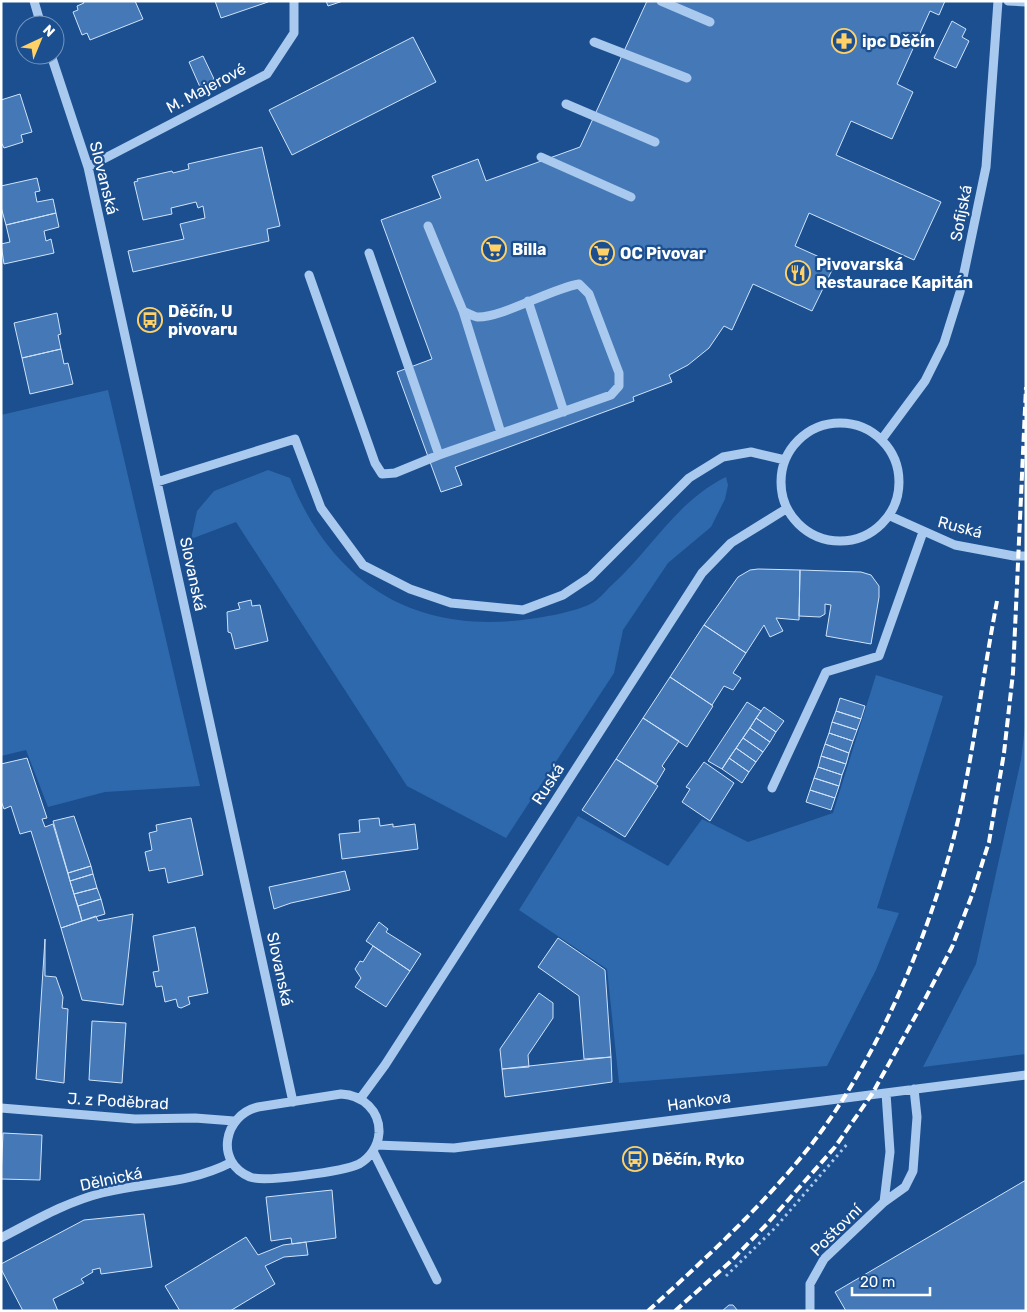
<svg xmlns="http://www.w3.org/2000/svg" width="1027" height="1312" viewBox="0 0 1027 1312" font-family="Rubik,sans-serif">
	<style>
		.green { fill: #2e69ad }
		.building { fill: #4478b7; stroke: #cfe3fa }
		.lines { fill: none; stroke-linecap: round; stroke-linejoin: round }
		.path { stroke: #a9c9ee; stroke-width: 3; stroke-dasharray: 2.5 4; stroke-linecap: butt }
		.minor { stroke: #a9c9ee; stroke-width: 9 }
		.rail { stroke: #fff; stroke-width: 4; stroke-dasharray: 9 4; stroke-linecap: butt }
		.labels { text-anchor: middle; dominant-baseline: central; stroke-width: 4.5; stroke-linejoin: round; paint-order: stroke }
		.poi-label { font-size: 16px; font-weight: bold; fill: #fff; stroke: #1b4f8f; text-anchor: start }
		.street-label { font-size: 16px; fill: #fff; stroke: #1b4f8f }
	</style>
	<rect width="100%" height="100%" fill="#1b4f8f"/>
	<path class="green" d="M108,390L200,786L105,792L48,807L26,750L1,756V415Z
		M268,470L290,478C331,581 411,633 522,620C540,618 576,612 592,603C600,599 607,589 614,583C653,547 677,501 726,477L728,485L725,499L711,527L668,563L623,630L614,673L506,838L407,786L236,522L191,539L197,511L214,491Z
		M876,675L943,696L877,908L899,913L876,970L827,1066L619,1083L607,969L519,910L578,816L668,866L702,819L748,842L833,813Z
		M1026,718V1054L923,1067L976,964L1021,760Z"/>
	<path class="building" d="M83,1H135L143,19L90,40L87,33L82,35L73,12L78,10L77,6L84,3Z
		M215,1H267L268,2L221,18Z
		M326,1H343L328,6Z
		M647,1H945L939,15L930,11L897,84L913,92L892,139L851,121L836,155L941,202L914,260L809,213L795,246L835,264L812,311L753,284L732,330L724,326L709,348L688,365L669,375L672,382L633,397L634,401L455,467L462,485L441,492L397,372L432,359L381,220L441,198L432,176L478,159L486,181L580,147Z
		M952,21L966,29L962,37L969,41L956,68L934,58Z
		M413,37L436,82L292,155L269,110Z
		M203,56L214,79L200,87L189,62Z
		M20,94L32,132L21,135L23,142L4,148L1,142V100Z
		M262,147L280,226L267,229L269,241L133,272L128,251L184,239L180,224L205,218L203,206L198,208L196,202L171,208L172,214L143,220L134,182L138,181L137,179L172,171L173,173L189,169L188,164Z
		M37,178L40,191L35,192L37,202L53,199L56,213L6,225L1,207V186Z
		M56,213L59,227L44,231L46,241L51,239L54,253L4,264L1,244L10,242L6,225Z
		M57,313L61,334L58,335L61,349L22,358L14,323Z
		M61,349L64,364L68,363L73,384L30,394L22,358Z
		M758,569L800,570L799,620L776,618L783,631L770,637L764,625L746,653L704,625L738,577L750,570Z
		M800,570L861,572L871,575L879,586V597L871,644L826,636L831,605L825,604V614L820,617L799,616Z
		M251,600L252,606L260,605L268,641L235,649L231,633L228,632L227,612L240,609L238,603Z
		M704,625L746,653L733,673L741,678L733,690L724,686L712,705L670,677Z
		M670,677L713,706L687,747L643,718Z
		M840,698L865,706L861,719L836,711Z
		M747,702L761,711L722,769L708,761Z
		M764,707L784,721L776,732L756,718Z
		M836,711L861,719L857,730L832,722Z
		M643,718L679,741L662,766L665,769L656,784L616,759Z
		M756,718L776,732L770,742L750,728Z
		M832,722L857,730L853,741L829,733Z
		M750,728L770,742L763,752L743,738Z
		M829,733L853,741L849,753L825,744Z
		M743,738L763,752L756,762L736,748Z
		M825,744L849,753L846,764L821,756Z
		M736,748L756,762L749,772L729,758Z
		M821,756L846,764L842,775L818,767Z
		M27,758L47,818L42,819L45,827L53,824L82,921L61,928L31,831L20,834L11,806L4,809L1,801V764Z
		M729,758L749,772L742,783L722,769Z
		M616,759L658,786L625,837L582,810Z
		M704,762L734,783L710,821L682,802L690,789L686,787Z
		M818,767L842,775L839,786L814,778Z
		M814,778L839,786L835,798L810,790Z
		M810,790L835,798L831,810L806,802Z
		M74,816L91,866L68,873L53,821Z
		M191,818L203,875L168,883L165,868L149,871L145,852L152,850L149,833L157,831L156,825Z
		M379,818L380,826L393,824V827L415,824L418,849L342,859L339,834L360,832L359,820Z
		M91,866L93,874L70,881L68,873Z
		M345,871L350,890L291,903L274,909L269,887Z
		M93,874L97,888L74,894L70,881Z
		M97,888L101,899L78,906L74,894Z
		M101,899L105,914L82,921L78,906Z
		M133,914L123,1005L82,1000L61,928L96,916L98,921Z
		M379,922L388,929L386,932L421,954L410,971L366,941Z
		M195,927L208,993L188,997L190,1004L181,1008L178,1007L176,999L165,1002L162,986L156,987L153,972L159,971L153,936Z
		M558,938L605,970L611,1057L584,1059L579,996L538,967Z
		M45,939V976L56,977L63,997L62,1008L68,1009L64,1083L36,1079Z
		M373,946L410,971L386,1007L355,987L361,978L355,969L360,961L363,962Z
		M539,993L553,1003V1018L528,1055L529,1067L502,1069L500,1049Z
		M92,1021L126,1023L122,1083L89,1080Z
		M611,1057L612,1082L505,1097L502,1069Z
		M3,1133L42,1135L40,1180L1,1179Z
		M1026,1180V1311H846L835,1292Z
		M332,1190L336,1238L292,1244L291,1238L271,1241L266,1197Z
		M144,1214L152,1267L101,1274L100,1268L92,1270L93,1272L81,1279L84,1283L53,1299L58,1311H23L1,1269V1264L84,1220Z
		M246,1237L258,1255L283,1245L306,1242L308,1255L284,1257L265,1266L275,1284L230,1311H180L165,1286Z
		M729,1305H733L738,1311H722Z"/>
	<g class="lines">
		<path class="path" d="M726,1276L775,1228L849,1142"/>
		<path class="minor" d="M34,1L41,25
			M661,1L710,22
			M1008,1L1026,2
			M594,42L687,78
			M51,55L88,167L293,1102
			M566,104L655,142
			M541,157L631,197
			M88,167L267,74L294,33V1
			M428,226L463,311L501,433
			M369,253L439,455
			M309,275L375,463L382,474L395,473L439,455L611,395L619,386V373L589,294L579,284C550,289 502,318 477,317C473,316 467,313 463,311
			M528,301L564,412
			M781 482a59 59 0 1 1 118 0a59 59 0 1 1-118 0Z
			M882,439L925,381L944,343L960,292L986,167L998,1
			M157,482L295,439L321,508L363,565L410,589L451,603L523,610L563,595L590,577L689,478L723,457L751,452L785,460
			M890,516L955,545L1014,556H1026
			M772,788L826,672L879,656L923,532
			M341,1094C363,1095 380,1111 379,1133C378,1146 370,1158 359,1164C345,1171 263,1183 250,1177C214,1162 224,1115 258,1107Z
			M360,1099L385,1065L702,573L731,543L786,509
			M1,1108L135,1119L195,1118L234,1121
			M376,1145L454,1148L1026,1075
			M373,1151L437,1280
			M884,1202L890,1152L886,1093
			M1,1238C34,1221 66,1202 102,1193C149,1181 187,1185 232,1162
			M810,1311V1284L824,1259L884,1202L905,1187L913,1171L917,1117L914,1089"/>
		<path class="rail" d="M648,1311C705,1259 763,1206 811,1145C881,1055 937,918 961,807C975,739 984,670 997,601
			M675,1311L730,1262L767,1224L835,1147L872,1094L925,999L952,947L972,895L989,842L1004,753L1013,673L1026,387"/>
	</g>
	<defs>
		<symbol id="pharmacy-ring" viewBox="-11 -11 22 22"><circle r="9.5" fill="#1b4f8f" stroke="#ffd166" stroke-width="1.5"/><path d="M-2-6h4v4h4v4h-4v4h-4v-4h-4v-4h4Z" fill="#ffd166"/></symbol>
		<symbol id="supermarket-ring" viewBox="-11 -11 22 22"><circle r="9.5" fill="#1b4f8f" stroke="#ffd166" stroke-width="1.5"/><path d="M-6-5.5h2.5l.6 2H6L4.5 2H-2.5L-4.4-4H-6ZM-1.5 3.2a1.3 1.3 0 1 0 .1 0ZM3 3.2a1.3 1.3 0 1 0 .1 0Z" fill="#ffd166"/></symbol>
		<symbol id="restaurant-ring" viewBox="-11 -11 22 22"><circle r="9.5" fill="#1b4f8f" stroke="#ffd166" stroke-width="1.5"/><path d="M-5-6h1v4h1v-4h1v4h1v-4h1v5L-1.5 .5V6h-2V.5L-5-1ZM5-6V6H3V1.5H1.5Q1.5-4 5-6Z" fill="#ffd166"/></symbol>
		<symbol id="bus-ring" viewBox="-11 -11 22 22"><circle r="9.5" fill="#1b4f8f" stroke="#ffd166" stroke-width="1.5"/><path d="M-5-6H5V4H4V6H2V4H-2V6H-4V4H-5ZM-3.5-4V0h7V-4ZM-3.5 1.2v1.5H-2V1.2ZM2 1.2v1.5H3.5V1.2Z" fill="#ffd166"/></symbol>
	</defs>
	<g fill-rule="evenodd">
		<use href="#pharmacy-ring" x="830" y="27" width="28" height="28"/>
		<use href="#supermarket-ring" x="480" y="235" width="28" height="28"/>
		<use href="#supermarket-ring" x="588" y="239" width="28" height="28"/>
		<use href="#restaurant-ring" x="784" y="259" width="28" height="28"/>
		<use href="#bus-ring" x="136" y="306" width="28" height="28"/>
		<use href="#bus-ring" x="621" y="1145" width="28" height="28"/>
	</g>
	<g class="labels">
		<g class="poi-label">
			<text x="862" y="41">ipc Děčín</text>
			<text x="512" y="249">Billa</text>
			<text x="620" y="253">OC Pivovar</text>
			<text x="816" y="264">Pivovarská<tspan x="816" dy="18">Restaurace Kapitán</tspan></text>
			<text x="168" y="311">Děčín, U<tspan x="168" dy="18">pivovaru</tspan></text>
			<text x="652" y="1159">Děčín, Ryko</text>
		</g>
		<g class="street-label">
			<text transform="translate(206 88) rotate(-28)">M. Majerové</text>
			<text transform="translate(104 178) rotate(76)">Slovanská</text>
			<text transform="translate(961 213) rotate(-79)">Sofijská</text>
			<text transform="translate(960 527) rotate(15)">Ruská</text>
			<text transform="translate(193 574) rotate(78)">Slovanská</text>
			<text transform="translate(548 784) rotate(-57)">Ruská</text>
			<text transform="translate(280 969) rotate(78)">Slovanská</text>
			<text transform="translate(118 1101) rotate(3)">J. z Poděbrad</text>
			<text transform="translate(699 1101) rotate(-8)">Hankova</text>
			<text transform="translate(111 1179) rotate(-12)">Dělnická</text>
			<text transform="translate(836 1230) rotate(-45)">Poštovní</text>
		</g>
	</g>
	<rect width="1027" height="1312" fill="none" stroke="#ffffff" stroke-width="5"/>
	<g transform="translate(40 40) rotate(44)"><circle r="24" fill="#1b4f8f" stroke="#7695bc"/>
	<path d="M0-4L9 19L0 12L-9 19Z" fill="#ffd166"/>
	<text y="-8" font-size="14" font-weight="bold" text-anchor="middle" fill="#ffffff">N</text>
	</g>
	<path d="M852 1287v8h78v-8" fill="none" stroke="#ffffff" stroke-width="2.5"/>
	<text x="860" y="1287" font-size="15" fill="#ffffff" stroke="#1b4f8f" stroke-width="4" paint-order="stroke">20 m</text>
</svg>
